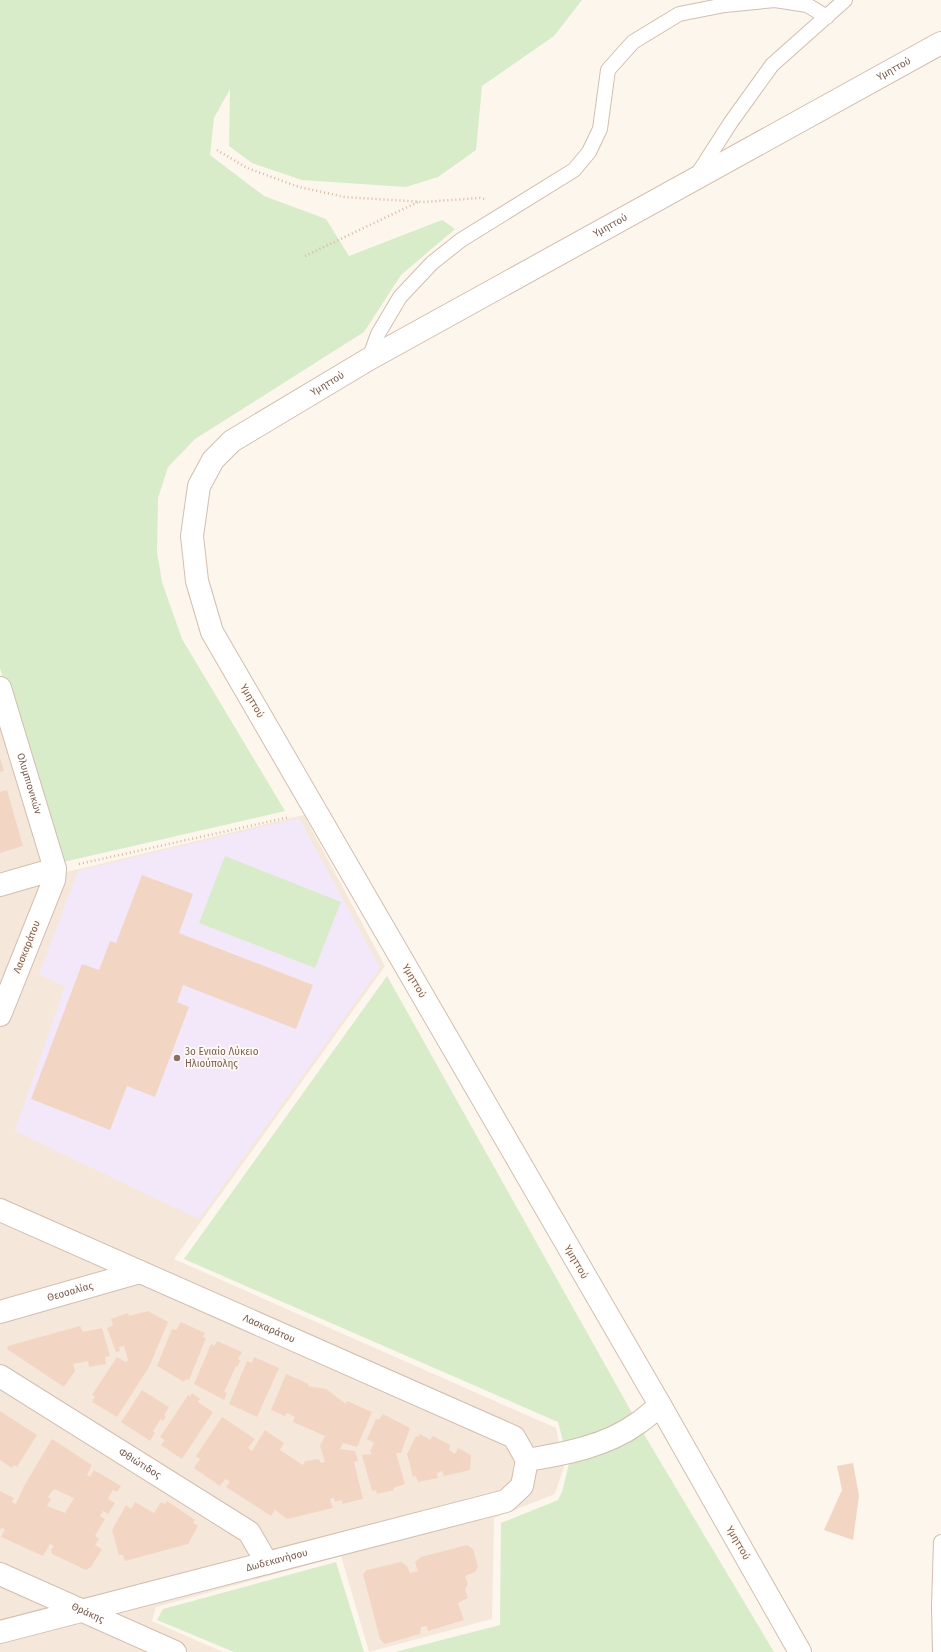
<svg xmlns="http://www.w3.org/2000/svg" width="941" height="1652" viewBox="0 0 941 1652" font-family="'Fira Sans',sans-serif">
	<style>
		.residential { fill: #f5e8da }
		.education { fill: #f3e8fa }
		.green { fill: #d8ecc9 }
		.building { fill: #f3d5c3; fill-rule: evenodd }
		.lines { fill: none; stroke-linecap: round; stroke-linejoin: round }
		.service-casing { stroke: #d1beb0; stroke-width: 16 }
		.minor-casing { stroke: #d1beb0; stroke-width: 24 }
		.path { stroke: #d9b8a5; stroke-width: 2.5; stroke-dasharray: 1 3; stroke-linecap: butt }
		.service { stroke: #fff; stroke-width: 14 }
		.minor { stroke: #fff; stroke-width: 22 }
		.education-dot { fill: #8d6e63; stroke: #fffaf3; stroke-width: 1.5 }
		.labels { text-anchor: middle; dominant-baseline: central; stroke-width: 3.5; stroke-linejoin: round; paint-order: stroke }
		.street-label { font-size: 10px; fill: #7a5c4d; stroke: #fffaf3 }
		.education-label { font-size: 10px; fill: #785e54; stroke: #fffaf3; text-anchor: start }
	</style>
	<rect width="100%" height="100%" fill="#fdf6ec"/>
	<path class="residential" d="M0,717L50,876L304,815L385,966L174,1259L556,1428L564,1467L555,1494L494,1518L492,1619L369,1652L341,1556L156,1607L152,1621L223,1652H0Z"/>
	<path class="education" d="M299,818L380,968L199,1219L15,1131L65,986L39,975L78,871Z"/>
	<path class="green" d="M0,0H582L554,36L482,86L476,150L438,177L406,187L302,180L252,163L229,146L230,89L214,118L210,155L264,196L326,219L349,256L442,220L455,229L401,275L364,332L195,439L168,467L158,498L157,552L162,582L182,639L285,811L59,863L0,668Z
		M225,856L341,902L315,968L199,923Z
		M387,976L645,1436L774,1652H395L500,1625L501,1523L558,1500L562,1492L569,1464L558,1422L184,1259Z
		M336,1562L364,1652H234L157,1620L163,1609Z"/>
	<path class="building" d="M0,758L4,771L0,772Z
		M7,790L23,846L0,853V792Z
		M142,875L193,894L179,933L313,985L296,1029L183,985L177,1002L189,1007L155,1097L127,1086L110,1130L31,1099L82,964L99,970L110,941L116,943Z
		M148,1311L168,1322L149,1367L117,1417L92,1402L95,1396L92,1395L117,1357L126,1362L128,1360L124,1346L119,1347L120,1351L116,1352L107,1328L113,1325L111,1319L128,1313L129,1316Z
		M181,1322L205,1333L203,1337L206,1338L189,1380L186,1379L184,1382L157,1366L172,1329L176,1330Z
		M80,1326L83,1332L102,1328L110,1356L105,1357L106,1364L89,1367L88,1361L73,1364L75,1371L64,1387L7,1349L8,1346Z
		M217,1341L242,1352L238,1359L240,1360L238,1367L236,1366L224,1392L227,1393L224,1400L194,1384L211,1344L214,1346Z
		M254,1357L279,1368L257,1417L229,1404L247,1361L252,1363Z
		M286,1374L309,1384L308,1386L326,1389L346,1404L347,1401L372,1412L357,1447L343,1443L340,1449L355,1451L358,1461L354,1462L363,1499L342,1504V1500L335,1502L334,1498L330,1499L333,1508L287,1519L275,1510L271,1516L226,1487L230,1482L225,1479L220,1486L194,1468L200,1459L196,1456L222,1417L255,1439L248,1448L252,1451L265,1430L284,1443L280,1450L303,1465L305,1461L319,1459L321,1463L325,1462L320,1446L325,1436L293,1422L295,1417L287,1413L285,1416L271,1410Z
		M142,1390L169,1407L164,1415L166,1416L163,1421L161,1419L153,1431L155,1433L150,1441L121,1422Z
		M192,1393L200,1399L198,1402L213,1412L182,1459L161,1445L165,1440L160,1437L188,1395L190,1396Z
		M0,1411L37,1435L17,1467L14,1465L12,1468L0,1460Z
		M383,1414L410,1428L401,1453H396L405,1484L393,1488L394,1490L377,1494L376,1490L372,1491L362,1455L372,1454L370,1451L374,1443L367,1439L376,1419L379,1420Z
		M420,1434L430,1440L433,1436L450,1445L449,1450L455,1454L458,1448L471,1455L470,1470L444,1476L442,1471L437,1473L438,1478L418,1482L416,1476L413,1477L407,1454L416,1436L418,1437Z
		M52,1439L92,1465L87,1475L90,1477L94,1470L121,1486L117,1492L113,1490L108,1499L115,1503L108,1514L103,1511L100,1516L105,1519L95,1536L99,1539L95,1545L102,1549L91,1567L86,1570L52,1554L51,1550L54,1546L50,1544L43,1556L1,1537L5,1529L1,1528L0,1531V1491L14,1498L12,1502L16,1504L24,1486ZM54,1489L74,1498L65,1513L47,1506L51,1499L48,1497Z
		M853,1463L859,1496L853,1540L824,1530L842,1490L837,1466Z
		M167,1501L195,1520L193,1523L198,1526L188,1544L125,1561L123,1555H119L112,1530L126,1505L131,1509L135,1502L154,1513L161,1502L165,1504Z
		M467,1545L473,1549L478,1567L475,1572L465,1576L468,1584L465,1589L468,1598L458,1603L464,1620L428,1631L427,1626L421,1627L420,1634L385,1644L380,1639L363,1574L367,1570L401,1562L407,1566L410,1573L418,1571L415,1562L421,1557Z"/>
	<g class="lines">
		<defs>
			<path id="service" d="M697,175L731,122L772,65L845,0
				M369,359L378,334L400,297L432,263L461,240L574,170L589,152L600,129L608,70L633,42L679,14L725,5L775,0L807,5L827,17
				M940,1652L939,1606L941,1542"/>
			<g id="minor">
				<path id="s1" d="M0,688L55,869L54,880L0,1015"/>
				<path d="M0,885L55,869"/>
				<path id="s2" d="M0,1210L514,1437L527,1460"/>
				<path id="s3" d="M0,1312L140,1272"/>
				<path id="s4" d="M0,1376L249,1532L267,1563"/>
				<path d="M527,1460C564,1454 607,1446 638,1423C646,1418 653,1411 660,1405"/>
				<path id="s5" d="M0,1574L175,1652"/>
				<path id="s6" d="M0,1632L506,1501L522,1486L527,1460"/>
				<path id="s7" d="M800,1652L660,1405L212,632L197,581L192,536L199,486L213,460L232,441L369,359L941,43"/>
			</g>
		</defs>
		<use href="#service" class="service-casing"/>
		<use href="#minor" class="minor-casing"/>
		<path class="path" d="M217,150L247,168L299,187L345,197L423,202L480,198L485,199
			M305,256L418,202
			M79,864L290,817"/>
		<use href="#service" class="service"/>
		<use href="#minor" class="minor"/>
	</g>
	<circle class="education-dot" cx="177" cy="1058" r="4"/>
	<g class="labels">
		<g class="street-label">
			<text stroke="none"><textPath href="#s7" startOffset="2142">Υμηττού</textPath></text>
			<text stroke="none"><textPath href="#s7" startOffset="1818">Υμηττού</textPath></text>
			<text stroke="none"><textPath href="#s7" startOffset="1494">Υμηττού</textPath></text>
			<text transform="translate(252 701) rotate(60)">Υμηττού</text>
			<text stroke="none"><textPath href="#s1" startOffset="100">Ολυμπιονικών</textPath></text>
			<text transform="translate(27 947) rotate(-68)">Λασκαράτου</text>
			<text transform="translate(414 981) rotate(60)">Υμηττού</text>
			<text transform="translate(576 1262) rotate(60)">Υμηττού</text>
			<text stroke="none"><textPath href="#s3" startOffset="73">Θεσσαλίας</textPath></text>
			<text stroke="none"><textPath href="#s2" startOffset="294">Λασκαράτου</textPath></text>
			<text stroke="none"><textPath href="#s4" startOffset="165">Φθιώτιδος</textPath></text>
			<text transform="translate(738 1543) rotate(60)">Υμηττού</text>
			<text stroke="none"><textPath href="#s6" startOffset="286">Δωδεκανήσου</textPath></text>
			<text stroke="none"><textPath href="#s5" startOffset="96">Θράκης</textPath></text>
		</g>
		<g class="education-label">
			<text x="185" y="1052">3ο Ενιαίο Λύκειο<tspan x="185" dy="12">Ηλιούπολης</tspan></text>
		</g>
	</g>
</svg>
